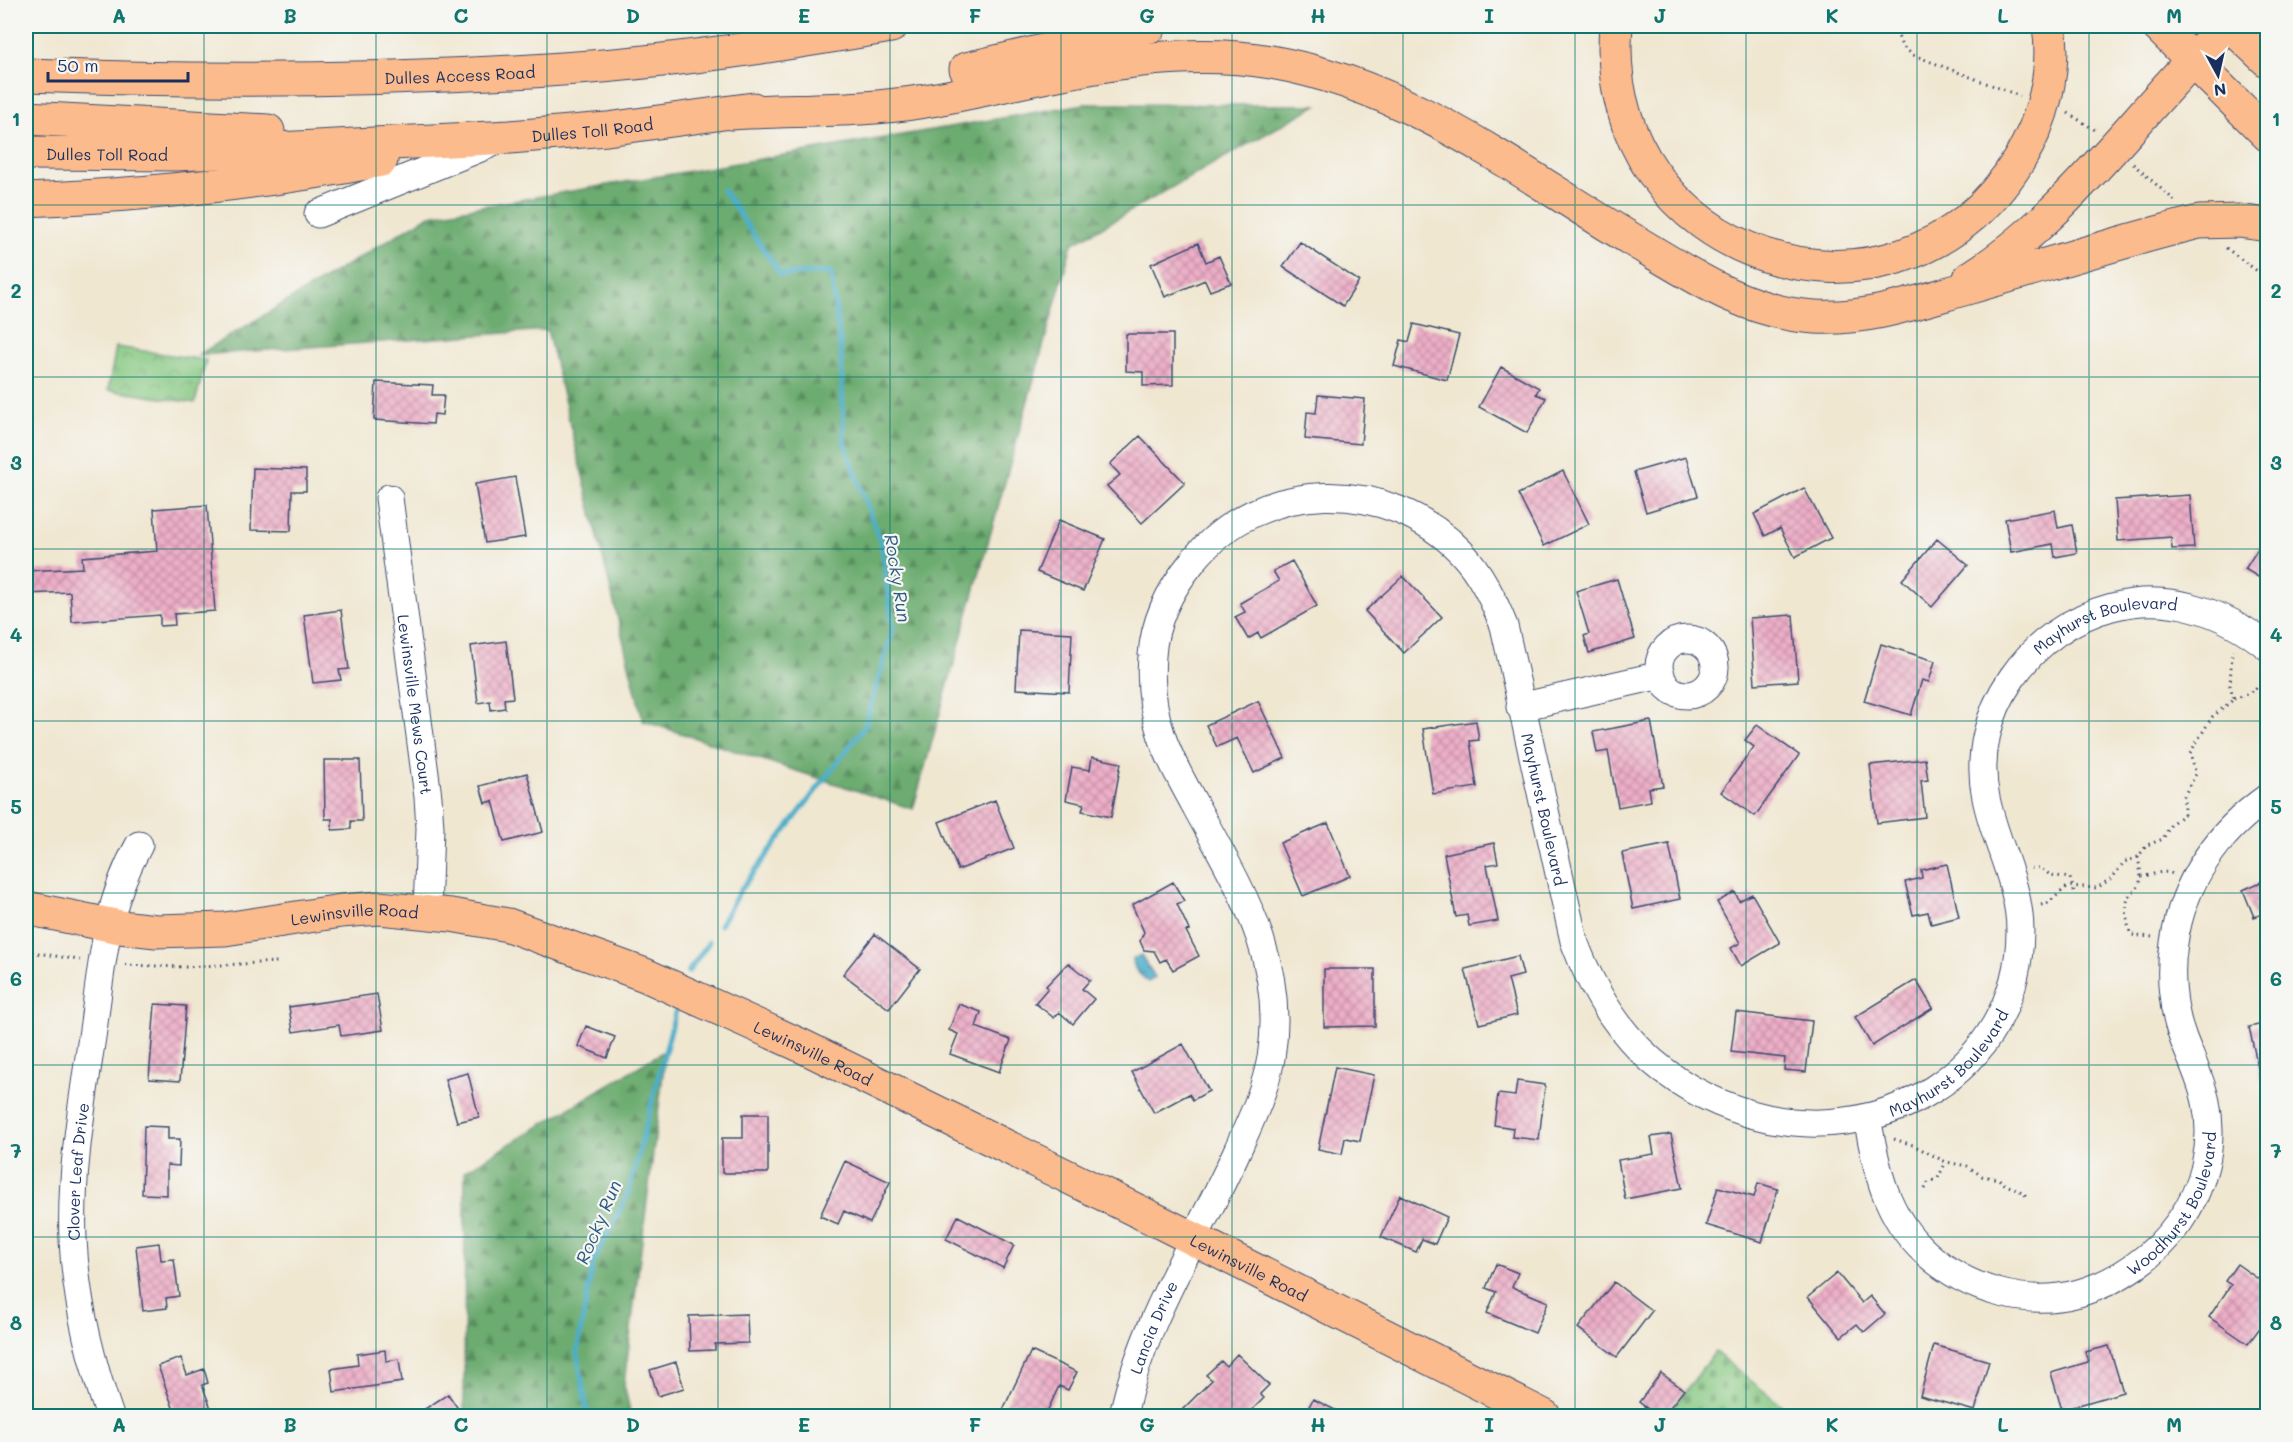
<svg xmlns="http://www.w3.org/2000/svg" width="2293" height="1442" viewBox="0 0 2293 1442" font-family="Mali,sans-serif">
	<style>
		.forest { fill: url(#forest-firs); stroke: #446e66; stroke-width: 1.5 }
		.cemetery { fill: url(#cemetery-stones); stroke: #507c70; stroke-width: 1.5 }
		.park { fill: url(#park-crowns); stroke: #507c70; stroke-width: 1.5 }
		.water { fill: url(#water-ripples); stroke: #336e94; stroke-width: 1.5 }
		.lines { fill: none; stroke-linecap: round; stroke-linejoin: round }
		.stream { stroke: #4baeca; stroke-width: 5 }
		.building { fill: url(#building-cross-hatch) }
		.minor-casing { stroke: #3b4b6f; stroke-width: 29 }
		.major-casing { stroke: #3b4b6f; stroke-width: 35 }
		.highway-casing { stroke: #3b4b6f; stroke-width: 35 }
		.path { stroke: #3b4b6f; stroke-width: 3; stroke-dasharray: 1.5 4.5; stroke-linecap: butt }
		.minor { stroke: #fff; stroke-width: 27 }
		.major { stroke: #fbbb8d; stroke-width: 33 }
		.highway { stroke: #fbbb8d; stroke-width: 33 }
		.grid { fill: none; stroke: #0f766e; stroke-width: 1.5; stroke-opacity: 0.55 }
		.labels { text-anchor: middle; dominant-baseline: central; stroke-width: 4.5; stroke-linejoin: round; paint-order: stroke }
		.street-label { font-size: 16px; fill: #1b2f5e; stroke: #f6f6f2 }
		.water-label { font-size: 18px; font-style: italic; fill: #2c5b84; stroke: #f6f6f2 }
		.neatline { fill: none; stroke: #0f766e; stroke-width: 2 }
		.grid-label { font-size: 20px; text-anchor: middle; font-weight: bold; fill: #0f766e }
	</style>
	<defs>
		<pattern id="forest-firs" width="22" height="20" patternUnits="userSpaceOnUse" patternTransform="scale(1.5)"><rect width="22" height="20" fill="#6cac6f"/><path d="M5 1l3.5 6h-7zM16 11l3.5 6h-7z" fill="#588c5e"/></pattern>
		<pattern id="cemetery-stones" width="16" height="16" patternUnits="userSpaceOnUse" patternTransform="scale(1.5)"><rect width="16" height="16" fill="#86c881"/><path d="M2 7V4a2 2 0 0 1 4 0v3zM10 15v-3a2 2 0 0 1 4 0v3z" fill="#6da36d"/></pattern>
		<pattern id="park-crowns" width="20" height="18" patternUnits="userSpaceOnUse" patternTransform="scale(1.5)"><rect width="20" height="18" fill="#86c881"/><path d="M2 6a3 3 0 1 1 6 0M12 15a3 3 0 1 1 6 0" fill="none" stroke="#6da36d"/></pattern>
		<pattern id="water-ripples" width="26" height="14" patternUnits="userSpaceOnUse" patternTransform="scale(1.5)"><rect width="26" height="14" fill="#4baeca"/><path d="M2 4q2-2 4 0t4 0M15 11q2-2 4 0t4 0" fill="none" stroke="#3e8ea7"/></pattern>
		<pattern id="building-cross-hatch" width="8" height="8" patternUnits="userSpaceOnUse" patternTransform="scale(1.5)"><rect width="8" height="8" fill="#eeafc7"/><path d="M0 0l8 8M0 8l8-8" fill="none" stroke="#c08fa5"/></pattern>
	</defs>
	<rect width="100%" height="100%" fill="#f6f6f2"/>
	<filter id="ink" filterUnits="userSpaceOnUse"><feTurbulence type="fractalNoise" baseFrequency=".0167" numOctaves="2"/><feDisplacementMap in="SourceGraphic" scale="12" xChannelSelector="R" yChannelSelector="G"/><feConvolveMatrix kernelMatrix="1 2 1 2 8 2 1 2 1" color-interpolation-filters="sRGB"/></filter>
	<filter id="wash" filterUnits="userSpaceOnUse"><feTurbulence type="fractalNoise" baseFrequency=".008" numOctaves="4" result="noise"/><feDisplacementMap in="SourceGraphic" scale="24" xChannelSelector="R" yChannelSelector="G"/><feGaussianBlur stdDeviation="1.35" result="paint"/><feColorMatrix in="noise" values="0 0 0 0 0 0 0 0 0 0 0 0 0 0 0 0 0 1.4 0 .05"/><feComposite in="paint" operator="in"/></filter>
	<g filter="url(#wash)">
		<rect width="100%" height="100%" fill="#f0e7d1"/>
		<path class="forest" d="M1085,104L1317,105L1072,244L913,809L643,721L547,330L198,355L430,215Z
			M666,1050L624,1384L631,1416H464L465,1171Z"/>
		<path class="cemetery" d="M1715,1352L1795,1416H1667Z"/>
		<path class="park" d="M116,347L206,360L195,403L108,390Z"/>
		<path class="water" d="M1141,955L1155,977L1148,982C1140,973 1134,973 1133,959Z"/>
		<g class="lines">
			<path class="stream" d="M720,925L741,889L865,726L893,629L882,547L844,441L841,353L831,272L781,275L723,190
				M688,972L709,942
				M588,1416L577,1352L593,1263L628,1194L677,1006"/>
		</g>
		<g id="blocks">
			<path class="building" d="M1300,242L1359,281L1343,306L1283,267Z
				M1198,243L1206,262L1219,256L1231,283L1210,291L1205,280L1165,297L1151,264Z
				M1414,324L1459,335L1447,380L1394,366L1401,340L1409,342Z
				M1126,334H1173V385L1143,386V372L1126,371Z
				M1501,367L1539,388L1536,394L1546,398L1527,433L1479,407Z
				M376,382L433,385L432,395H444L442,415L434,414L433,424L374,420Z
				M1318,395L1365,399L1361,444L1305,439L1307,412L1316,413Z
				M1140,436L1185,483L1142,523L1107,486L1120,475L1110,464Z
				M1686,457L1698,496L1646,512L1634,472Z
				M253,468L306,470V491H292L291,531L251,530Z
				M1563,471L1589,524L1544,546L1518,494Z
				M515,477L525,537L485,543L475,484Z
				M1804,488L1831,538L1795,557L1780,528L1765,536L1754,514Z
				M2190,495L2194,548L2172,549L2171,537L2118,541L2115,500Z
				M207,505L215,611L174,614L175,625L160,626V615L72,622L70,592L27,594L26,571L83,568L82,557L157,551L154,509Z
				M2055,510L2058,528L2072,525L2077,553L2055,557L2053,544L2011,552L2005,519Z
				M1059,520L1105,539L1083,591L1037,572Z
				M2268,533V583L2245,569Z
				M1937,539L1968,565L1932,607L1902,580Z
				M1292,561L1317,606L1261,638L1258,633L1248,639L1235,617L1245,612L1240,603L1279,581L1273,571Z
				M1403,576L1442,617L1404,653L1365,611Z
				M1617,579L1635,639L1589,653L1584,636L1589,634L1576,591Z
				M341,610L349,669L339,670L341,680L313,683L304,615Z
				M1793,615L1798,681L1755,684L1750,618Z
				M1019,630L1072,633L1069,692L1016,689Z
				M506,641L513,698L504,699L505,708L491,710L490,701L478,703L471,646Z
				M1881,644L1935,661L1929,682L1922,680L1911,715L1864,701Z
				M1258,701L1285,758L1254,773L1237,738L1217,747L1206,725Z
				M1476,721L1479,740L1470,741L1477,787L1433,794L1423,729Z
				M1651,721L1663,786L1649,788L1651,801L1618,807L1608,751L1597,753L1593,732Z
				M1757,725L1799,755L1755,816L1721,792L1754,747L1745,740Z
				M1092,757L1121,763L1111,817L1082,811L1084,804L1066,800L1072,767L1090,770Z
				M1925,759L1928,780L1921,781L1925,817L1877,823L1870,765Z
				M324,760H360L362,821H351V829L332,830V819H325Z
				M527,773L543,832L504,842L493,801L485,803L480,786Z
				M995,800L1014,848L958,870L939,822Z
				M1328,823L1350,876L1303,896L1280,843Z
				M1494,843L1498,863L1487,865L1498,921L1469,926L1467,915L1456,917L1444,854Z
				M1669,844L1680,899L1633,909L1622,853Z
				M1947,864L1959,917L1931,924L1928,912L1913,915L1905,882L1922,878L1921,870Z
				M2263,881L2268,890V912L2254,917L2243,890Z
				M1173,882L1184,901L1177,904L1189,930L1186,931L1199,956L1173,970L1166,959L1160,962L1154,951L1144,950L1140,941L1144,932L1132,905Z
				M1735,892L1739,901L1752,894L1780,943L1741,966L1731,948L1740,943L1717,902Z
				M875,934L920,969L889,1009L843,974Z
				M1518,956L1523,975L1508,979L1517,1015L1479,1024L1465,969Z
				M1068,963L1090,980L1082,989L1094,999L1073,1024L1059,1012L1054,1018L1035,1003L1048,988L1046,986Z
				M1324,969H1375V1026L1324,1027Z
				M1916,980L1933,1008L1872,1046L1855,1017Z
				M377,994L383,1030L341,1036L339,1025L293,1032L289,1007Z
				M155,1004L186,1006L180,1081L149,1079Z
				M959,1004L981,1012L976,1027L1011,1040L999,1072L950,1054L958,1034L949,1030Z
				M1736,1012L1812,1021L1806,1072L1784,1070L1785,1058L1731,1052Z
				M2268,1023V1080L2261,1081L2249,1027Z
				M586,1026L615,1037L607,1058L578,1046Z
				M1183,1044L1209,1091L1193,1100L1189,1094L1154,1113L1132,1072Z
				M1335,1067L1374,1075L1360,1141L1345,1138L1342,1154L1318,1149Z
				M468,1073L479,1117L457,1122L445,1079Z
				M1517,1081L1545,1085L1539,1140L1512,1137L1513,1128L1494,1125L1498,1094L1515,1096Z
				M743,1114H768V1173H722V1138H743Z
				M144,1126L168,1127V1139H180L179,1166L167,1165V1195L142,1194Z
				M1671,1134L1682,1188L1625,1199L1618,1160L1654,1154L1651,1137Z
				M845,1161L890,1182L870,1223L844,1211L838,1224L820,1216Z
				M1758,1183L1778,1189L1762,1242L1706,1225L1718,1187L1754,1197Z
				M1400,1195L1447,1217L1435,1244L1422,1239L1416,1252L1381,1237Z
				M958,1216L1014,1245L1003,1268L946,1239Z
				M159,1243L161,1260L174,1259L179,1296L166,1298L167,1308L143,1311L136,1246Z
				M1496,1264L1518,1273L1512,1287L1548,1302L1535,1333L1487,1313L1496,1292L1486,1288Z
				M2237,1264L2268,1286V1317L2248,1344L2209,1317L2231,1285L2225,1281Z
				M1837,1273L1862,1303L1870,1296L1885,1314L1864,1332L1857,1324L1841,1337L1808,1297Z
				M1614,1282L1652,1311L1617,1357L1578,1328Z
				M747,1314L748,1343L715,1344V1350L690,1351L689,1316Z
				M1934,1345L1989,1361L1975,1411L1920,1396Z
				M2109,1346L2123,1392L2062,1410L2051,1373L2088,1362L2085,1352Z
				M385,1350L386,1361L399,1359L402,1382L334,1392L331,1369L358,1365L357,1354Z
				M1031,1351L1077,1372L1068,1390L1059,1386L1045,1416H1000Z
				M1237,1354L1269,1385L1260,1394L1264,1398L1246,1416H1176L1212,1380L1206,1375L1221,1361L1226,1366Z
				M181,1358L187,1375L204,1369L208,1383L202,1385L214,1416H176L158,1366Z
				M676,1362L684,1388L658,1396L650,1370Z
				M1661,1373L1684,1390L1663,1416H1657L1639,1402Z
				M448,1394L463,1416H414Z
				M1313,1399L1347,1416H1304Z"/>
		</g>
	</g>
	<g filter="url(#ink)">
		<use href="#blocks" fill-opacity="0" stroke="#3b4b6f" stroke-width="1.5"/>
		<g class="lines">
			<defs>
				<g id="minor">
					<path d="M318,214L495,142"/>
					<path id="s1" d="M389,498L428,797L430,828L427,912"/>
					<circle cx="1687" cy="667" r="28"/>
					<path d="M1520,707L1661,675"/>
					<path id="s2" d="M1867,1117C1876,1168 1885,1216 1926,1253C1966,1289 2025,1308 2079,1293C2159,1270 2224,1190 2206,1102C2201,1079 2191,1059 2183,1038C2172,1009 2169,973 2174,943C2183,881 2218,832 2268,797"/>
					<path id="s3" d="M110,1416C90,1359 76,1301 73,1240C70,1168 84,1094 94,1023C102,961 107,901 139,845"/>
					<path id="s4" d="M1123,1416C1142,1321 1198,1238 1237,1151C1251,1120 1265,1091 1271,1058C1287,960 1239,887 1195,805C1167,754 1147,717 1152,656C1154,621 1171,588 1193,561C1260,477 1388,476 1461,552C1481,573 1493,599 1504,626L1574,941C1606,1028 1660,1087 1751,1114C1879,1151 2019,1072 2020,931C2020,884 1995,843 1986,798C1968,713 2030,628 2112,607C2168,592 2224,611 2268,647"/>
				</g>
				<g id="major">
					<path id="s5" d="M26,908L120,927L156,931L225,929L341,911L379,908L451,915L508,925L645,975L800,1045L1160,1222L1544,1416"/>
				</g>
				<g id="highway">
					<path d="M1616,26C1596,257 1896,360 2019,160C2043,121 2056,72 2049,26"/>
					<path d="M2158,26L2268,135"/>
					<path d="M2231,26L2268,61"/>
					<path d="M966,69L1150,26"/>
					<path id="s6" d="M26,75C213,82 403,81 591,67C691,59 791,43 891,26"/>
					<path d="M731,113C795,109 861,112 925,101C1040,81 1153,42 1271,62C1409,86 1514,169 1631,239C1690,274 1745,313 1815,317C1868,320 1917,302 1967,288C2044,266 2121,241 2199,222L2239,221L2268,225"/>
					<path d="M26,118L268,131"/>
					<path id="s7" d="M26,153L178,154L510,137L607,129L753,109"/>
					<path d="M26,200C145,195 264,183 381,160"/>
					<path d="M1970,278C2068,217 2142,106 2226,26"/>
				</g>
			</defs>
			<use href="#minor" class="minor-casing"/>
			<use href="#major" class="major-casing"/>
			<use href="#highway" class="highway-casing"/>
			<path class="path" d="M1894,26L1902,46L1913,55L2020,96
				M2068,113L2095,130
				M2133,164L2175,201
				M2226,248L2268,279
				M2234,699L2249,693L2268,679
				M2138,857C2139,865 2142,874 2140,882C2138,890 2132,891 2129,897C2124,904 2127,929 2132,935L2152,937
				M2031,868H2041L2050,875L2070,878L2074,891
				M2141,876C2152,876 2162,869 2173,874
				M2041,905L2048,903L2068,886L2097,888L2113,877L2124,862L2138,857L2147,845L2163,839L2171,824L2184,814V796L2196,774L2190,753L2212,717L2234,699L2230,686L2232,650
				M26,951L80,960
				M125,965L185,967L277,962
				M1894,1139L1913,1145L1946,1162L1967,1166L1982,1176L1999,1179C2007,1189 2019,1187 2026,1196
				M1925,1189L1928,1183L1938,1178L1946,1162"/>
			<use href="#minor" class="minor"/>
			<use href="#major" class="major"/>
			<use href="#highway" class="highway"/>
		</g>
	</g>
	<path class="grid" d="M204,26V1416M376,26V1416M547,26V1416M718,26V1416M890,26V1416M1061,26V1416M1232,26V1416M1403,26V1416M1575,26V1416M1746,26V1416M1917,26V1416M2089,26V1416M26,205H2268M26,377H2268M26,549H2268M26,721H2268M26,893H2268M26,1065H2268M26,1237H2268"/>
	<g class="labels">
		<g class="street-label">
			<text stroke="none"><textPath href="#s6" startOffset="434">Dulles Access Road</textPath></text>
			<text stroke="none"><textPath href="#s7" startOffset="567">Dulles Toll Road</textPath></text>
			<text stroke="none"><textPath href="#s7" startOffset="81">Dulles Toll Road</textPath></text>
			<text stroke="none"><textPath href="#s4" startOffset="2646">Mayhurst Boulevard</textPath></text>
			<text stroke="none"><textPath href="#s1" startOffset="208">Lewinsville Mews Court</textPath></text>
			<text stroke="none"><textPath href="#s4" startOffset="1498">Mayhurst Boulevard</textPath></text>
			<text stroke="none"><textPath href="#s5" startOffset="332">Lewinsville Road</textPath></text>
			<text stroke="none"><textPath href="#s5" startOffset="818">Lewinsville Road</textPath></text>
			<text stroke="none"><textPath href="#s4" startOffset="2109">Mayhurst Boulevard</textPath></text>
			<text stroke="none"><textPath href="#s3" startOffset="249">Clover Leaf Drive</textPath></text>
			<text stroke="none"><textPath href="#s2" startOffset="454">Woodhurst Boulevard</textPath></text>
			<text stroke="none"><textPath href="#s5" startOffset="1304">Lewinsville Road</textPath></text>
			<text stroke="none"><textPath href="#s4" startOffset="94">Lancia Drive</textPath></text>
		</g>
		<g class="water-label">
			<text transform="translate(898 578) rotate(81)">Rocky Run</text>
			<text transform="translate(598 1222) rotate(-67)">Rocky Run</text>
		</g>
	</g>
	<rect width="2293" height="1442" fill="none" stroke="#f6f6f2" stroke-width="66"/>
	<g transform="translate(2218 75) rotate(172)" stroke="#f6f6f2" stroke-width="4.5" paint-order="stroke">
	<path d="M0-4.5L10 22L0 15L-10 22Z" fill="#1b2f5e"/>
	<text y="-9" font-size="16" font-weight="bold" text-anchor="middle" fill="#1b2f5e">N</text>
	</g>
	<path d="M48 72v9h140v-9" fill="none" stroke="#1b2f5e" stroke-width="3"/>
	<text x="57" y="72" font-size="18" fill="#1b2f5e" stroke="#f6f6f2" stroke-width="4.5" paint-order="stroke">50 m</text>
	<rect x="33" y="33" width="2227" height="1376" class="neatline"/>
	<g class="grid-label">
		<text x="119" y="23">A</text>
		<text x="290" y="23">B</text>
		<text x="461" y="23">C</text>
		<text x="633" y="23">D</text>
		<text x="804" y="23">E</text>
		<text x="975" y="23">F</text>
		<text x="1147" y="23">G</text>
		<text x="1318" y="23">H</text>
		<text x="1489" y="23">I</text>
		<text x="1660" y="23">J</text>
		<text x="1832" y="23">K</text>
		<text x="2003" y="23">L</text>
		<text x="2174" y="23">M</text>
		<text x="16" y="126">1</text>
		<text x="2276" y="126">1</text>
		<text x="16" y="298">2</text>
		<text x="2276" y="298">2</text>
		<text x="16" y="470">3</text>
		<text x="2276" y="470">3</text>
		<text x="16" y="642">4</text>
		<text x="2276" y="642">4</text>
		<text x="16" y="814">5</text>
		<text x="2276" y="814">5</text>
		<text x="16" y="986">6</text>
		<text x="2276" y="986">6</text>
		<text x="16" y="1158">7</text>
		<text x="2276" y="1158">7</text>
		<text x="16" y="1330">8</text>
		<text x="2276" y="1330">8</text>
		<text x="119" y="1432">A</text>
		<text x="290" y="1432">B</text>
		<text x="461" y="1432">C</text>
		<text x="633" y="1432">D</text>
		<text x="804" y="1432">E</text>
		<text x="975" y="1432">F</text>
		<text x="1147" y="1432">G</text>
		<text x="1318" y="1432">H</text>
		<text x="1489" y="1432">I</text>
		<text x="1660" y="1432">J</text>
		<text x="1832" y="1432">K</text>
		<text x="2003" y="1432">L</text>
		<text x="2174" y="1432">M</text>
	</g>
</svg>
